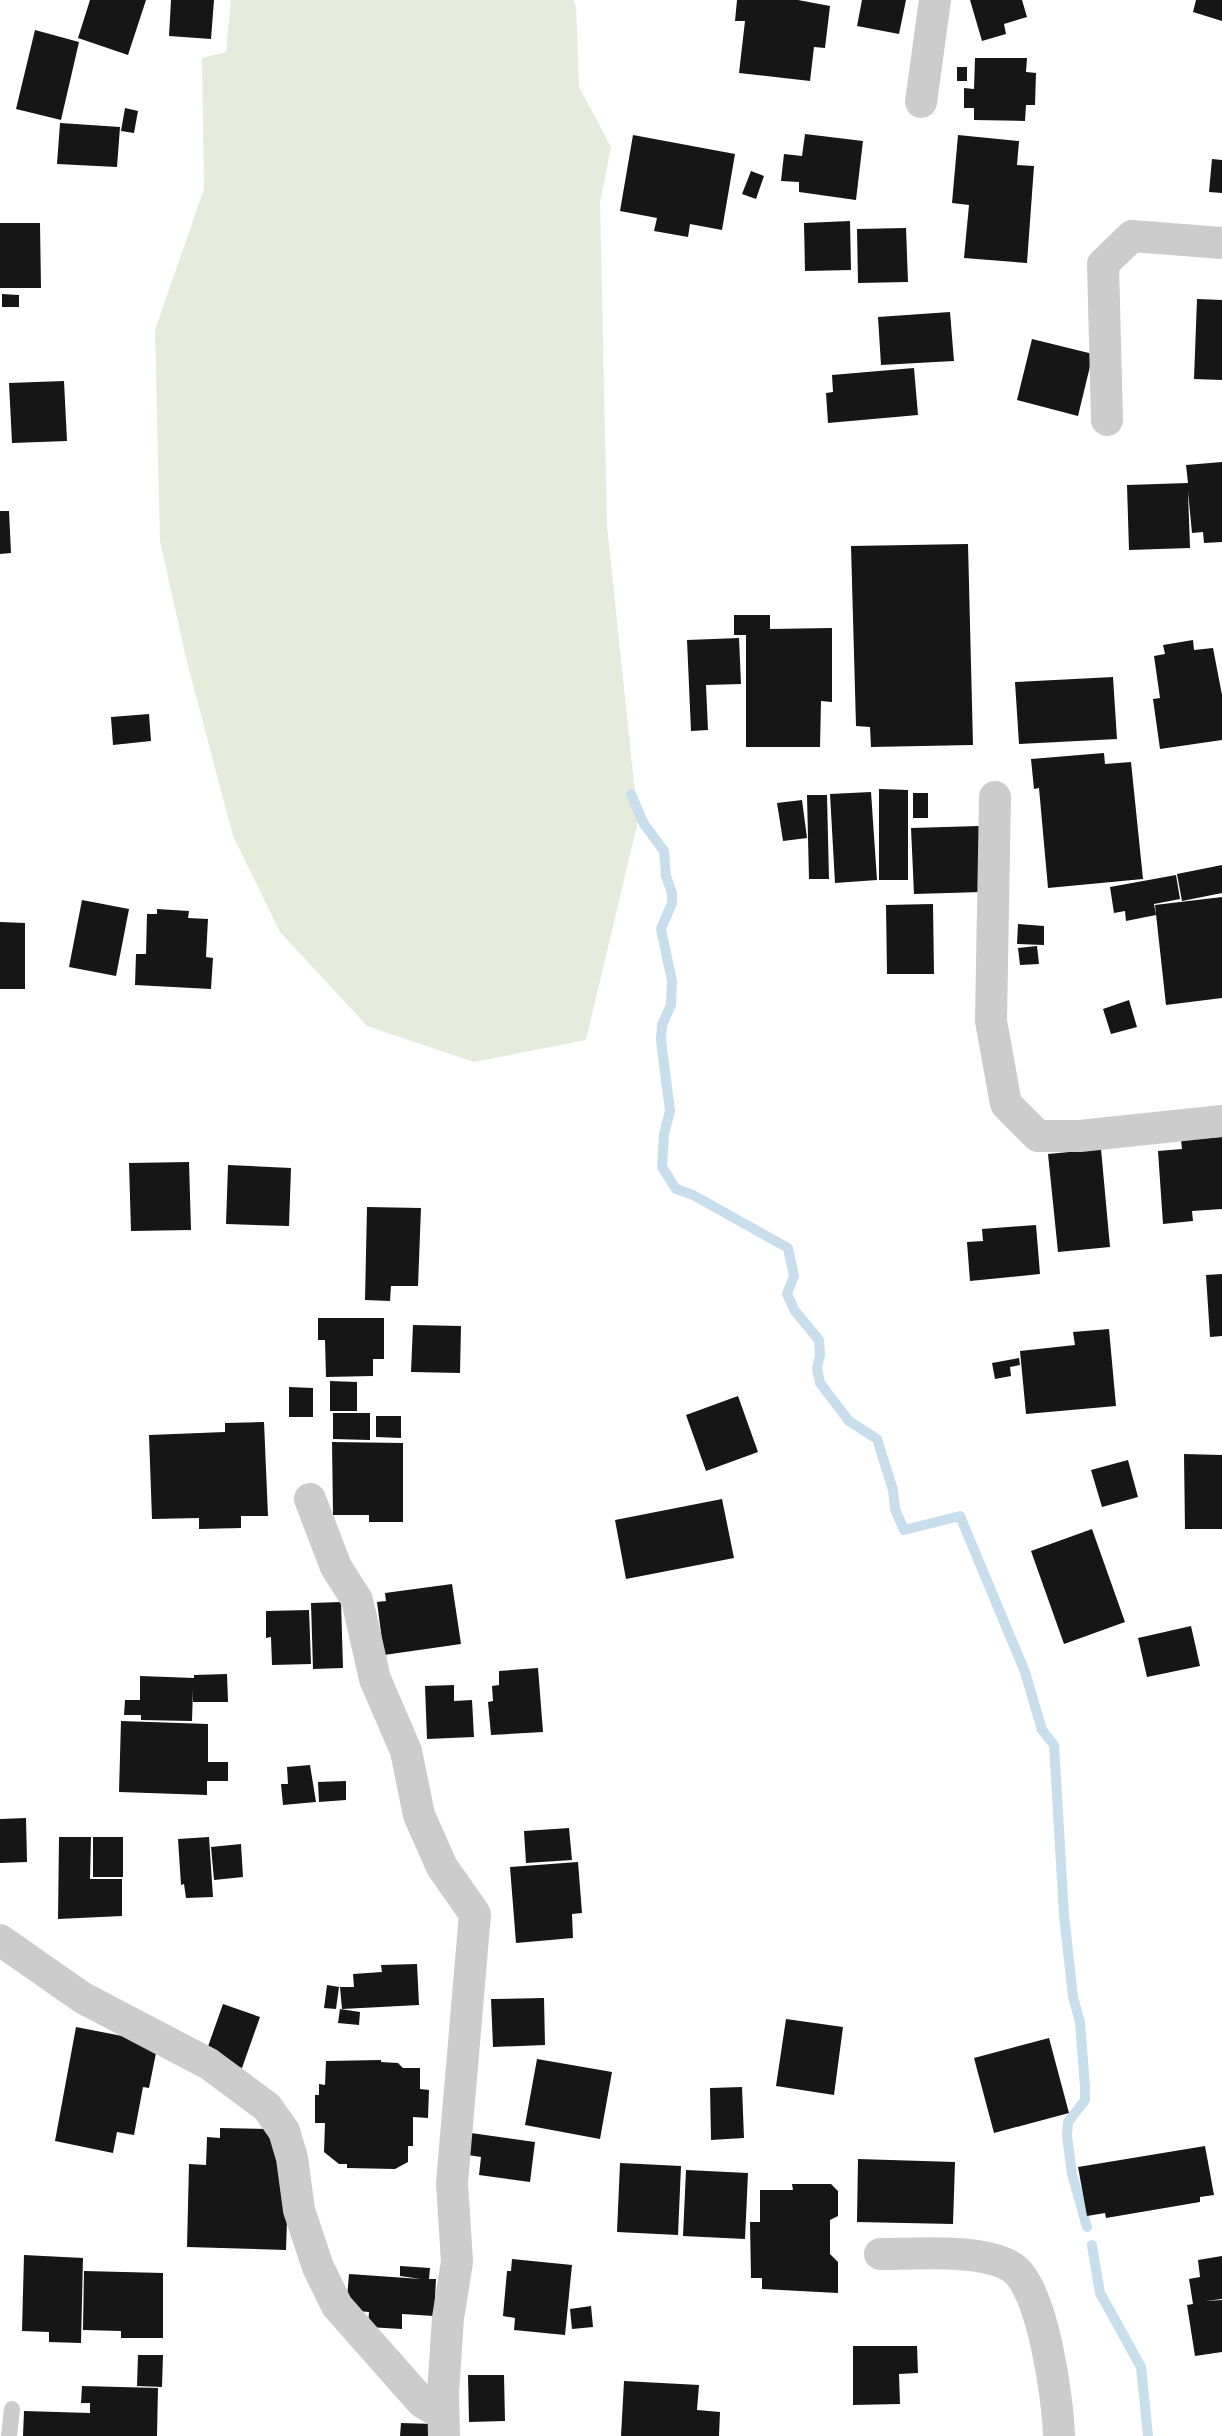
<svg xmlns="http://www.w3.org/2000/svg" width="1222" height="2436" viewBox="0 0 1222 2436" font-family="'DejaVu Sans',sans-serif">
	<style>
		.green { fill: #e5ecdc }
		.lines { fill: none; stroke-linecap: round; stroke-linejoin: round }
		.stream { stroke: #c8deed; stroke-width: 10 }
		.building { fill: #161616 }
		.service { stroke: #ccc; stroke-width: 16 }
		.minor { stroke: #ccc; stroke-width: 32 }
	</style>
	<rect width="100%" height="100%" fill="#fff"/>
	<path class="green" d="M231,0H573L576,6L579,87L611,147L600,203L607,526L638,821L586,1040L474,1062L367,1026L280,932L233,836L187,662L160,541L155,330L204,189L202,58L226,52Z"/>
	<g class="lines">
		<path class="stream" d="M631,794L644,824L664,851L666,876L672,893V903L661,929L672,981L671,1005L662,1025L661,1040L670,1111L664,1134L662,1167L676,1189L693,1195L788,1248L794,1276L787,1294L795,1311L819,1340L820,1355L817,1368L820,1383L849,1421L877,1439L893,1490L895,1509L904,1530L960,1516L1025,1672L1042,1730L1054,1745L1064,1915L1073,1997L1080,2022L1085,2087V2100L1068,2122L1067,2136L1072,2174L1087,2227
			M1092,2245L1100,2293L1141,2367L1148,2436"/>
	</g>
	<path class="building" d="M90,0H146L128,55L78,38Z
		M171,0H214L211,39L169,36Z
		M737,0H798L830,6L825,48L814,47L810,81L739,73L745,21H735Z
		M862,0H906L899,34L857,26Z
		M970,0H1022L1027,17L1004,24L1006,34L982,41Z
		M1196,0H1222V21L1193,12Z
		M35,30L79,42L61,120L16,109Z
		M975,58H1027L1026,72L1036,73L1035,105H1026L1025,121L974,120V108H964V88L974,89Z
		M957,67H967V81H957Z
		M125,108L138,111L134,133L121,131Z
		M60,123L120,127L117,167L57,164Z
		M805,134L863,141L856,200L799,192V182L781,181L784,154L802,156Z
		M633,135L735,154L722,230L690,224L688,237L654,231L657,218L620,211Z
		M958,135L1019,141L1017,165L1034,166L1027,263L964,258L969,205L952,203Z
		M1212,159L1222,160V193L1209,192Z
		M751,171L764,176L756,199L742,194Z
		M850,221L851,270L805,271L804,223Z
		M0,223H40L41,288H0Z
		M906,228L908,282L858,283L857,229Z
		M2,294L19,295V307H2Z
		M1197,299L1222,300V380L1194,379Z
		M950,312L954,361L881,365L878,317Z
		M1032,339L1093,354L1078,416L1017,400Z
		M914,368L918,415L828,423L826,393L833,392L832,375Z
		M64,381L67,441L12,443L9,383Z
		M1222,462V542L1204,543L1203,532L1192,533L1188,491L1190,548L1129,550L1127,485L1188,483L1186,465Z
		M0,511H9L11,553L0,554Z
		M968,544L973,745L871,747L870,727L856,726L851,546Z
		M734,615H770V629L832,628V702L821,701L820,747H746V635H734Z
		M739,638L741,684L706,685L708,730L691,731L687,640Z
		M1193,640L1194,650L1213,648L1222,695V740L1160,749L1153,699L1160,698L1154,656L1165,654L1163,645Z
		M1113,677L1117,739L1019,744L1015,682Z
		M149,714L151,741L113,745L111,717Z
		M1104,753L1105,764L1131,762L1143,879L1048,888L1039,788L1034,789L1031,759Z
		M879,789L908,790V880H879Z
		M871,792L877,880L835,883L830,794Z
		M913,793H928V818H913Z
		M807,795H827L829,879H809Z
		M802,800L807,838L783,841L777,803Z
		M979,826L982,892L914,894L911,828Z
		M1222,865V893L1182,901L1177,874Z
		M1176,875L1180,899L1154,904L1156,915L1126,921L1125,911L1114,913L1110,887Z
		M1222,897V998L1166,1005L1155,905Z
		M82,900L129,909L116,976L69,967Z
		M933,904L934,974H887L886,905Z
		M157,909L189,911L188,918L208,919L206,957L213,958L211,989L135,985L136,954H146L147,914H157Z
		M0,922L25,923V989H0Z
		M1018,924L1044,926V945L1017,944Z
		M1037,946L1039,964L1020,965L1018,948Z
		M1129,1000L1137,1027L1111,1034L1103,1009Z
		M1222,1137V1209L1192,1211L1193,1221L1163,1224L1158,1151L1182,1149L1181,1140Z
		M1101,1149L1110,1247L1058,1252L1048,1154Z
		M189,1162L191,1230L131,1231L129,1163Z
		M228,1165L291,1168L289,1226L226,1224Z
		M367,1207L421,1208L418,1286H391L390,1301L365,1300Z
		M1036,1225L1040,1274L970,1281L967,1242L983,1241L982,1229Z
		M1222,1274V1336L1210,1337L1206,1275Z
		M318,1318H384V1359H373V1376L326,1377L325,1340H318Z
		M413,1325L461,1326L460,1373L411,1372Z
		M1109,1329L1116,1406L1026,1414L1020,1351L1075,1345L1073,1332Z
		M1019,1358L1020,1365L1010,1367L1011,1376L995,1379L992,1363Z
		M330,1381L357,1382V1411H330Z
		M289,1387L313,1388V1417H289Z
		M738,1396L758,1452L706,1471L686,1415Z
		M333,1413H370V1440L333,1439Z
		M376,1416H401V1438L376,1437Z
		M264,1422L268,1516H241V1528L199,1529V1518L152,1519L149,1435L225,1432V1423Z
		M332,1442L403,1443V1522H369V1515H333Z
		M1184,1454L1222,1455V1529H1185Z
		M1128,1460L1138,1497L1102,1507L1091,1470Z
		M722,1499L734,1558L626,1579L615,1520Z
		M1092,1529L1125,1622L1064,1644L1031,1551Z
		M452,1584L461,1644L384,1655L377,1602L386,1601L385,1593Z
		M341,1602L343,1668L313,1669L311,1603Z
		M309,1610L311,1664L272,1665L271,1637L266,1638V1611Z
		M1191,1626L1200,1666L1147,1677L1138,1638Z
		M538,1668L543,1732L491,1735L488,1702L493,1701L492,1686L499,1685V1671Z
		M227,1674L228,1702H193V1689L192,1721L141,1720V1715H124L125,1700H140V1676L194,1678V1675Z
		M454,1685V1701L472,1700L474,1737L427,1739L425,1686Z
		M121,1721L208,1724V1762H228V1781H207V1795L119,1792Z
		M310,1765L316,1802L283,1805L281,1784H288L287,1767Z
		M346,1781V1800L319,1802L318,1782Z
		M26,1818L27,1862L0,1863V1819Z
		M569,1828L572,1860L526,1863L524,1831Z
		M59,1837H91L90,1879H122V1916L58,1919Z
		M93,1837H123V1877H93Z
		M209,1837L213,1897L186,1898L184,1884L181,1885L178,1839Z
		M241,1844L243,1877L214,1880L211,1847Z
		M578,1862L582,1913L572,1914L573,1938L516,1943L510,1867Z
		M417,1964L419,2005L342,2009L340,1987H354L353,1974L382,1972L381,1965Z
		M327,1985L339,1987L336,2009L324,2008Z
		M544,1998L545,2045L493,2047L491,1999Z
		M223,2004L260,2017L242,2068L205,2055Z
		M340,2009L360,2012L359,2025L338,2023Z
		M786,2019L843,2027L834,2095L776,2086Z
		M76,2027L158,2043L149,2088L143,2087L134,2135L117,2132L113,2153L55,2141Z
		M1049,2038L1069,2113L994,2133L974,2058Z
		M537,2059L612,2072L600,2139L525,2125Z
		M381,2060V2062L398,2063L403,2068H420V2089L429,2090L428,2118L413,2117V2146H408V2162L395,2169L347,2168V2164H339L324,2152L325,2123H315V2095H319V2084L325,2085L326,2061Z
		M742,2087L744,2138L711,2140L710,2088Z
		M220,2128L268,2129L289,2160L286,2250L187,2247L189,2164L206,2165L207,2137L220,2138Z
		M471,2133L535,2142L530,2182L479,2175L481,2157L468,2155Z
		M1205,2146L1214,2195L1200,2197V2202L1106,2218L1105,2213L1087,2216L1078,2167Z
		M858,2159L955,2162L953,2224L857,2222Z
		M620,2163L681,2166L678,2235L617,2232Z
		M686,2170L748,2173L745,2239L683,2236Z
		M792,2184H831L838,2191V2216L830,2220V2254L838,2262V2293L762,2289V2278H751L750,2222H760V2190H793Z
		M24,2255L83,2258L81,2343L49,2342V2332L22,2331Z
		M1222,2256V2299L1205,2301L1222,2300V2352L1195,2356L1187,2305L1193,2304L1189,2279L1200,2277L1198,2260Z
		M512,2259L572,2265L565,2335L514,2330L515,2318L503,2316L507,2271H511Z
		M400,2266L430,2268L429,2279H436L434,2316L402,2314V2329L368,2327L369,2312L346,2310L349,2274L421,2279L400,2276Z
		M84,2271L163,2273V2338H121V2331L83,2330Z
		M591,2306L593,2327L572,2329L570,2309Z
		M853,2346H917L918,2373L899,2374L900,2404L853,2405Z
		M138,2355H163L162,2387L137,2386Z
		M468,2375H504L505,2421L469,2422Z
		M624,2381L699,2385L697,2410L720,2412L719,2436H621Z
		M82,2386L158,2388L157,2436H23L24,2411L90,2413V2403H81Z
		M401,2423L434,2424L433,2436H400Z"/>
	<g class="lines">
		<path class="service" d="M9,2436L12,2409"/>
		<path class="minor" d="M921,102L935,0
			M1107,420L1103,264L1132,236L1222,243
			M995,797L991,1021L1006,1104L1038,1136H1080L1222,1121
			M310,1499L336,1567L357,1600L375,1679L406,1751L419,1815L442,1867L475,1914L452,2183L457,2262L448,2318L443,2393L444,2436
			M0,1940L83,1998L209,2064L267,2107L284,2131L292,2158L299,2210L318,2267L337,2306L422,2402L443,2414
			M880,2254C914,2254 984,2248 1013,2268C1043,2289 1058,2400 1059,2436"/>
	</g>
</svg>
